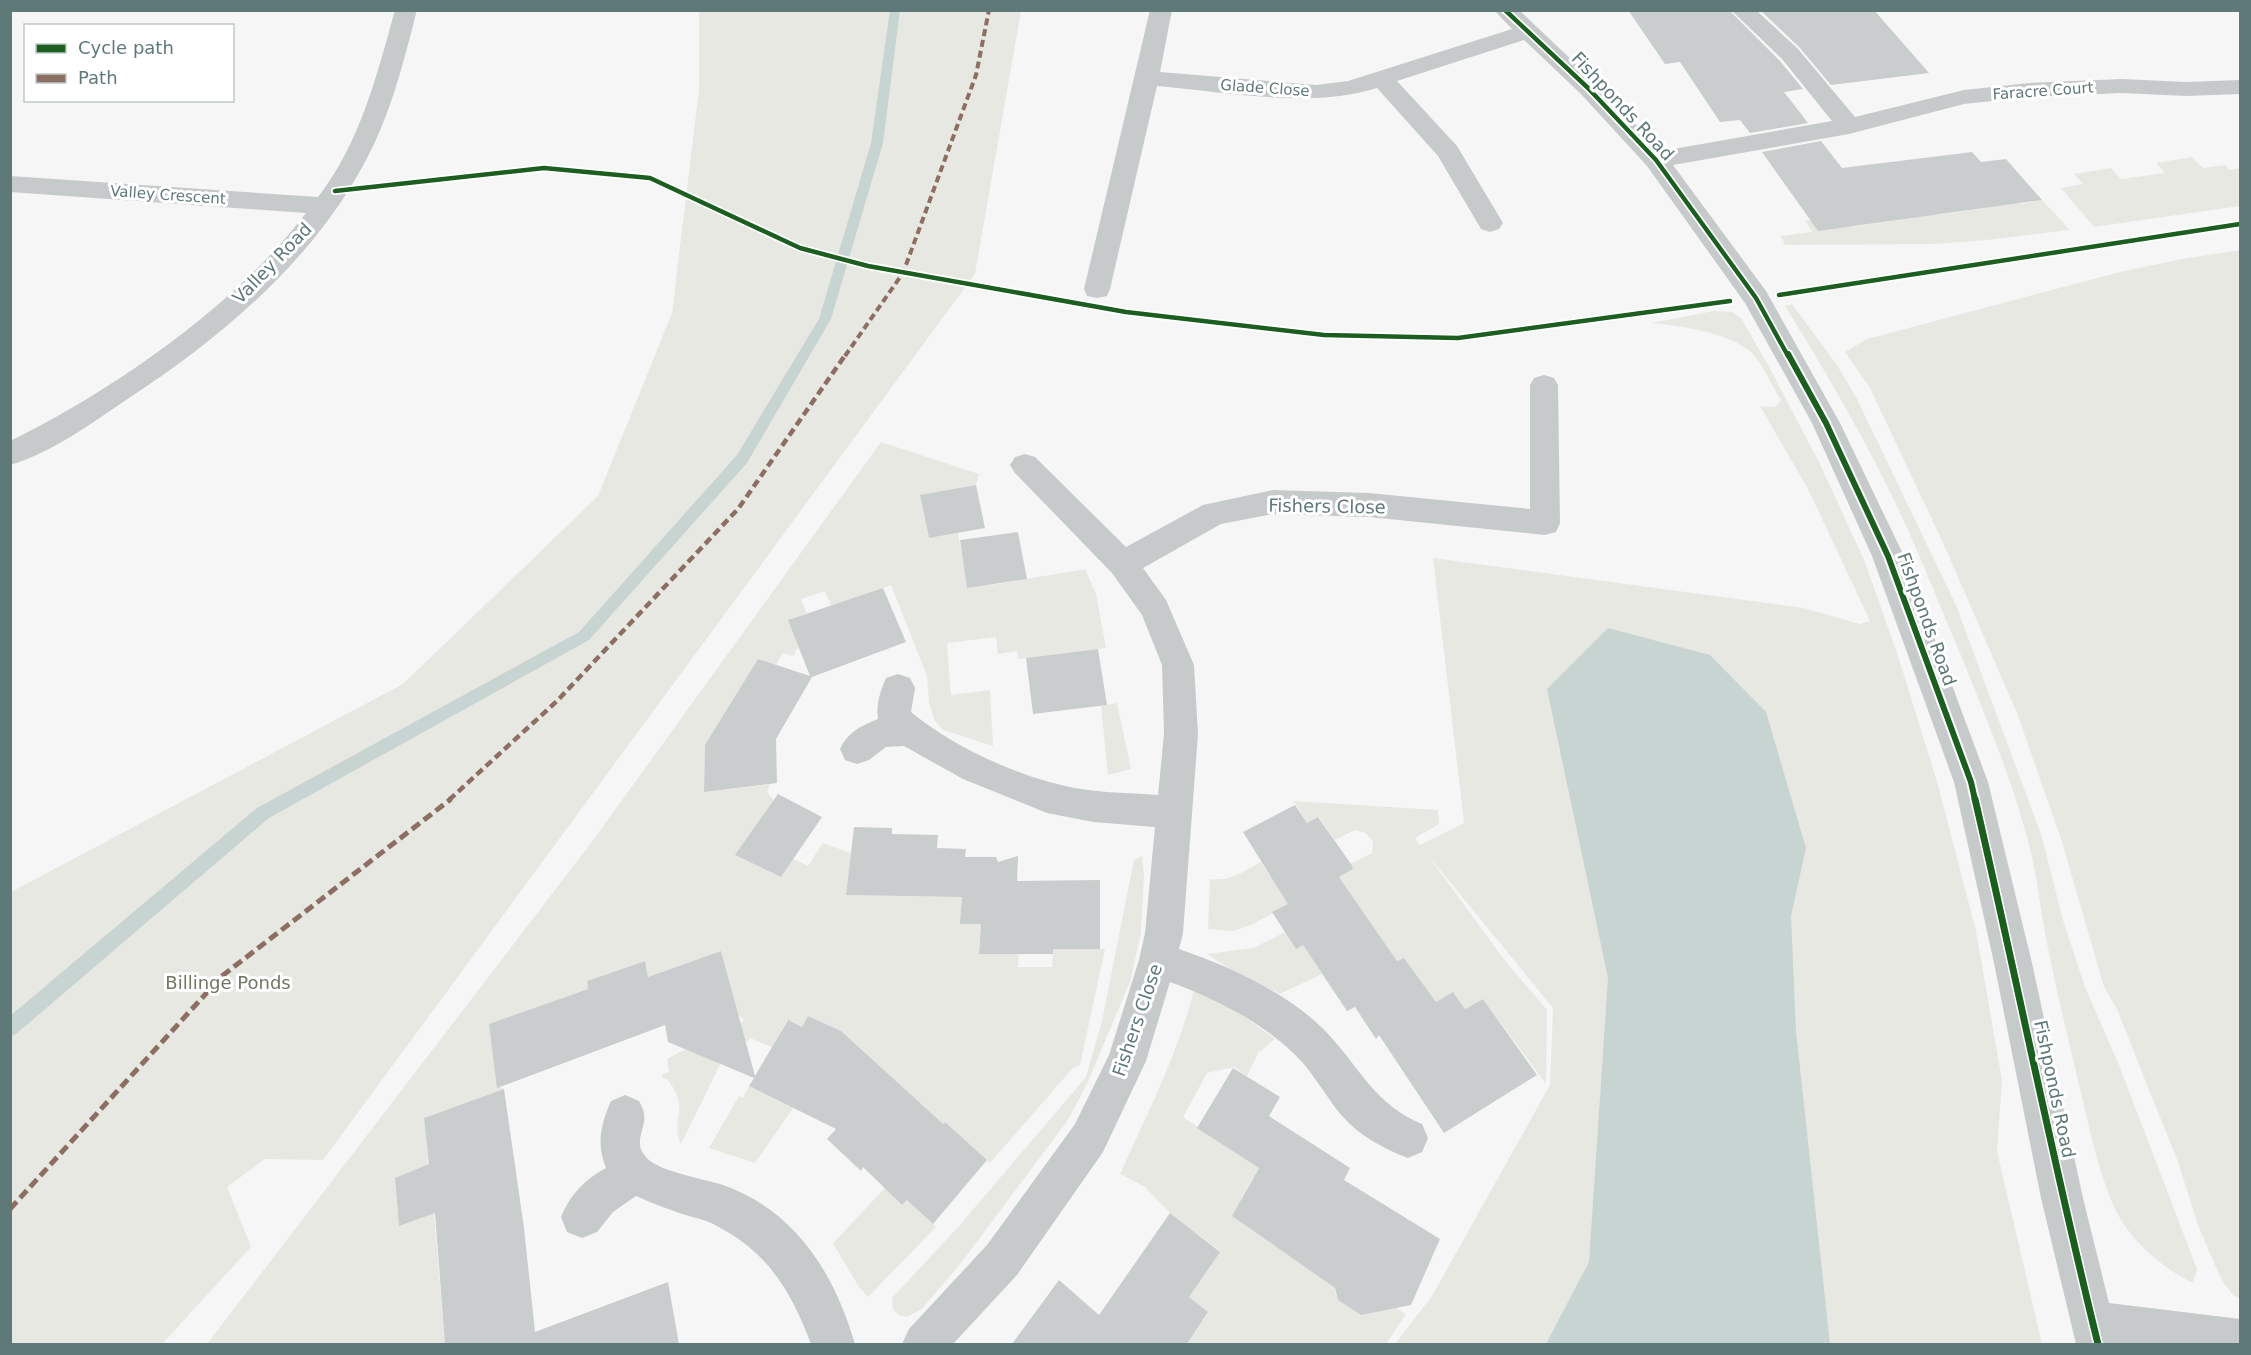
<svg xmlns="http://www.w3.org/2000/svg" width="2251" height="1355" viewBox="0 0 2251 1355" font-family="'DejaVu Sans',sans-serif">
	<style>
		.green { fill: #e8e8e3 }
		.water { fill: #c8d4d2 }
		.lines { fill: none; stroke-linecap: round; stroke-linejoin: round }
		.stream { fill: #c8d4d2; fill-rule: evenodd }
		.building { fill: #cacdcd }
		.minor { fill: #c7caca; fill-rule: evenodd }
		.quiet-far2 { stroke: #8d6e63; stroke-width: 4; stroke-dasharray: 7 4; stroke-linecap: butt }
		.quiet-far1 { stroke: #8d6e63; stroke-width: 4.5; stroke-dasharray: 8 4.5; stroke-linecap: butt }
		.quiet { stroke: #8d6e63; stroke-width: 5; stroke-dasharray: 10 5; stroke-linecap: butt }
		.cycleway-far2-casing { stroke: #fff; stroke-width: 8 }
		.cycleway-far1-casing { stroke: #fff; stroke-width: 10 }
		.cycleway-casing { stroke: #fff; stroke-width: 10 }
		.cycleway-far2 { stroke: #1b5e20; stroke-width: 4.5 }
		.cycleway-far1 { stroke: #1b5e20; stroke-width: 6 }
		.cycleway { stroke: #1b5e20; stroke-width: 7 }
		.labels { text-anchor: middle; dominant-baseline: central; stroke-width: 6; stroke-linejoin: round; paint-order: stroke }
		.far-street-label { font-size: 15px; fill: #5f7978; stroke: #fff }
		.street-label { font-size: 18px; fill: #5f7978; stroke: #fff }
		.park-label { font-size: 18px; fill: #707763; stroke: #fff }
	</style>
	<rect width="100%" height="100%" fill="#f7f6f6"/>
	<path class="green" d="M699,11H1021L975,274L323,1160L265,1159L227,1187L251,1247L162,1344H11V892L403,684L598,496L672,313L699,89Z
		M2192,157L2203,168L2225,165L2230,170L2240,168V206L2094,227L2061,188L2083,184L2074,174L2111,168L2121,179L2165,173L2156,163Z
		M2011,193L2020,204L2042,200L2070,230L1987,240L1935,244L1785,245L1781,236L1812,232L1805,221L1843,215L1852,227L1899,220L1929,204L1938,215L1985,208Z
		M2240,250V1298L2234,1296L2223,1282L2214,1263L2198,1225L2177,1159L2149,1090L2117,1009L2104,987L2062,842L2017,713L1944,545L1870,388L1845,352L1867,339L2120,272L2182,259Z
		M1792,304L1837,365L1857,399L1956,605L2042,837L2063,920L2085,987L2119,1065L2197,1269L2193,1283C2159,1266 2129,1240 2113,1205C2097,1167 2089,1126 2079,1085C2069,1041 2058,998 2049,953C2042,922 2039,889 2032,857C2016,789 1988,723 1962,658C1937,600 1915,541 1886,484C1856,423 1821,364 1785,306Z
		M1713,311L1732,312L1741,318L1768,365L1820,464L1865,562L1899,659L1938,785L1976,931L2002,1080L1997,1151L2042,1344H1395L1432,1296L1550,1085L1553,1008L1427,854L1503,958L1547,1010L1546,1084L1483,999L1465,1009L1453,992L1436,1002L1404,958L1397,961L1339,877L1353,869L1350,864L1372,853L1373,842L1366,833L1355,830L1335,840L1319,817L1307,823L1294,801L1438,810L1439,824L1415,838L1420,845L1464,823L1433,558L1804,608L1860,624L1870,621L1809,491L1760,406L1775,407L1781,400C1773,388 1761,361 1751,352C1725,331 1684,327 1652,323Z
		M881,442L979,474L976,485L920,496L929,538L958,533L965,572L987,568L991,585L1085,569L1096,594L1106,648L1018,659L1017,651L998,654L996,637L947,643L951,695L990,690L993,746L943,730L935,721L929,703L927,676L891,585L831,606L825,591L801,599L807,613L789,620L800,644L793,656L783,653L776,665L758,659L705,746L704,792L770,784L767,792L774,800L736,855L781,877L793,859L808,866L823,843L851,853L846,895L962,897L981,924L979,954H1019L1018,967H1052L1053,949H1105L1080,1065L1072,1069L990,1163L945,1122L927,1143L834,1028L808,1016L802,1027L787,1020L772,1047L750,1038L748,1042L734,1036L681,1144C669,1119 692,1110 667,1079L662,1078V1075L669,1072L667,1059L682,1051L734,1035L744,1019L738,1015L721,951L648,977L645,961L587,981L588,989L489,1024L499,1086L504,1089L424,1118L429,1164L395,1178L399,1226L434,1213L445,1344H207L591,843Z
		M1117,703L1131,769L1108,775L1101,706Z
		M1142,856L1144,874L1141,933L1130,982L1087,1084L1068,1120L961,1263L922,1309L907,1317L900,1316L893,1310L892,1298L959,1226L1086,1077L1102,1021L1134,860Z
		M1261,862L1269,875L1282,868L1301,898L1251,925L1233,931L1208,929L1210,879C1229,882 1245,871 1261,862Z
		M1285,932L1296,948L1303,945L1322,974L1280,994L1239,975L1207,954L1253,948Z
		M1194,990L1235,1010L1275,1039L1258,1053L1247,1076L1234,1067L1207,1073L1183,1117L1259,1167L1241,1199L1259,1211L1250,1229L1334,1287L1338,1300L1361,1315L1381,1299L1406,1314L1386,1344H1187L1208,1313L1189,1297L1220,1251L1170,1213L1145,1187L1120,1174C1147,1114 1178,1054 1194,990Z
		M749,1086L793,1108L755,1163L709,1148L739,1096L743,1098Z
		M885,1188L902,1205L907,1200L936,1227L868,1297L859,1287L833,1243Z"/>
	<path class="water" d="M1608,628L1710,655L1766,712L1806,848L1791,916L1796,1031L1830,1344H1546L1589,1262L1608,978L1547,689Z"/>
	<g class="lines">
		<path class="stream" d="M890,10H900L883,143L831,319L747,463L589,640L269,818L16,1034L10,1037V1016L257,808L579,632L737,455L819,319L871,143Z"/>
	</g>
	<path class="building" d="M1628,10H1729L1780,61L1803,89L1784,92L1808,123L1750,133L1740,120L1720,122L1680,62L1665,64Z
		M1760,10H1874L1929,73L1831,85L1800,48Z
		M1821,141L1842,168L1972,152L1981,162L2006,159L2042,200L1818,231L1762,152Z
		M976,485L985,528L929,538L920,495Z
		M1018,532L1027,579L967,588L960,540Z
		M883,588L906,642L812,677L776,739L777,783L704,792L705,745L758,659L810,676L788,620Z
		M1098,649L1107,705L1033,714L1026,658Z
		M778,794L822,817L781,877L735,855Z
		M1295,805L1307,823L1318,817L1351,864L1353,869L1339,877L1397,961L1404,958L1436,1002L1453,992L1465,1009L1483,999L1537,1075L1444,1133L1379,1035L1376,1039L1355,1007L1347,1011L1303,945L1296,949L1272,912L1288,904L1243,832Z
		M854,827L892,828V834L938,835L937,848L966,849L965,857H996L998,862L1018,856L1017,881L1100,880V949H1053V954H979L981,924H960L962,897L846,895Z
		M721,951L755,1076L788,1020L802,1027L808,1016L841,1031L943,1124L945,1122L987,1160L933,1224L907,1200L902,1205L863,1167L861,1171L827,1139L836,1129L749,1086L754,1078L668,1042L665,1025L497,1088L489,1024L588,989L587,981L645,961L648,977Z
		M1233,1068L1280,1097L1269,1116L1350,1168L1344,1180L1440,1239L1411,1305L1361,1315L1338,1300L1335,1288L1232,1216L1259,1168L1197,1128Z
		M504,1089L524,1228L535,1332L668,1282L679,1344H445L435,1213L399,1226L395,1178L429,1164L424,1118Z
		M1170,1213L1220,1252L1189,1297L1208,1312L1187,1344H1012L1059,1280L1099,1315Z"/>
	<g class="lines">
		<path class="minor" d="M395,10H417C405,56 394,102 374,144C323,252 227,334 129,398C92,423 53,452 10,465V441C114,390 236,305 306,213L10,192V176L318,197C360,143 377,75 395,10Z
			M1150,10H1172L1160,72L1316,85L1348,81L1512,29L1494,10H1519L1596,83L1662,151L1832,121L1782,59L1731,10H1756L1798,49L1855,117L1964,90L2029,83L2122,79L2186,82L2240,80V94L2186,96L2122,93L2029,97L1964,104L1849,134L1673,165L1766,291L1840,423L1904,556L1988,782L2032,963L2083,1198L2109,1303L2240,1319V1344H2076L2041,1198L1994,963L1954,782L1872,556L1812,423L1745,303L1647,166L1580,93L1524,40L1397,81L1457,146L1503,223L1499,229L1490,232L1481,229L1438,156L1377,88C1311,109 1226,92 1157,86L1110,289L1107,296L1097,298L1087,296L1084,289Z
			M1544,375L1554,378L1558,385L1560,523L1556,532L1545,535L1369,517L1273,514L1221,524L1143,568L1166,600L1194,665L1198,734L1183,933L1179,949C1229,966 1294,996 1330,1036C1361,1070 1376,1105 1422,1124L1428,1138L1422,1152L1408,1158C1384,1149 1360,1136 1343,1117C1328,1100 1317,1079 1302,1062C1268,1025 1217,999 1170,982L1146,1061L1103,1152L1017,1275L953,1344H902L909,1329L987,1245L1075,1124L1109,1055L1139,960L1145,933L1155,827L1093,822L1047,813L963,779L904,746L886,747L869,760L857,764L845,760L840,749C848,732 861,726 878,719C876,704 880,692 886,678L898,674L910,678L915,688L911,712C954,748 1025,780 1081,789C1106,793 1132,793 1158,795L1164,734L1162,665L1142,615L1112,573L1015,473L1010,465L1015,457L1025,454L1035,457L1126,547L1203,505L1273,490L1369,493L1530,509V385L1534,378Z
			M625,1095L639,1101C641,1105 644,1110 644,1114C647,1129 630,1144 649,1160C663,1172 704,1179 723,1185C796,1211 834,1273 855,1344H811C791,1291 768,1252 715,1225C702,1218 685,1216 671,1210C659,1206 648,1201 636,1196L613,1212L597,1232L582,1238L567,1232L561,1217C571,1194 584,1180 606,1168C596,1144 601,1124 611,1101Z"/>
		<path class="quiet-far2" d="M845,356L903,273L976,75L989,10"/>
		<path class="quiet-far1" d="M449,800L557,701L738,509L846,354"/>
		<path class="quiet" d="M10,1209L222,976L451,799"/>
		<defs>
			<path id="cycleway-far2" d="M1505,10L1588,88L1656,160L1756,298L1788,356
				M335,191L544,168L650,178L800,248L868,266L1126,312L1324,335L1458,338L1730,301
				M1779,295L2240,224"/>
			<path id="cycleway-far1" d="M1788,354L1826,423L1888,556L1971,782L1975,800"/>
			<path id="cycleway" d="M1975,799C2017,980 2053,1163 2098,1344"/>
		</defs>
		<use href="#cycleway-far2" class="cycleway-far2-casing"/>
		<use href="#cycleway-far1" class="cycleway-far1-casing"/>
		<use href="#cycleway" class="cycleway-casing"/>
		<use href="#cycleway-far2" class="cycleway-far2"/>
		<use href="#cycleway-far1" class="cycleway-far1"/>
		<use href="#cycleway" class="cycleway"/>
	</g>
	<g class="labels">
		<g class="far-street-label">
			<text transform="translate(1265 88) rotate(4)">Glade Close</text>
			<text transform="translate(2043 91) rotate(-4)">Faracre Court</text>
			<text transform="translate(168 195) rotate(4)">Valley Crescent</text>
		</g>
		<g class="street-label">
			<text transform="translate(1623 106) rotate(47)">Fishponds Road</text>
			<text transform="translate(272 263) rotate(-46)">Valley Road</text>
			<text transform="translate(1327 506) rotate(1)">Fishers Close</text>
			<text transform="translate(1927 619) rotate(70)">Fishponds Road</text>
			<text transform="translate(1137 1020) rotate(-71)">Fishers Close</text>
			<text transform="translate(2055 1089) rotate(78)">Fishponds Road</text>
		</g>
		<g class="park-label">
			<text x="228" y="982">Billinge Ponds</text>
		</g>
	</g>
	<rect width="2251" height="1355" fill="none" stroke="#5f7978" stroke-width="24"/>
	<rect x="24" y="24" width="210" height="78" fill="#ffffff" stroke="#bfc9c9" stroke-width="1.5"/>
	<rect x="36" y="44" width="30" height="9" fill="#1b5e20" stroke="#bfc9c9" stroke-width="1.5"/>
	<text x="78" y="54" font-size="18" fill="#5f7978">Cycle path</text>
	<rect x="36" y="74" width="30" height="9" fill="#8d6e63" stroke="#bfc9c9" stroke-width="1.5"/>
	<text x="78" y="84" font-size="18" fill="#5f7978">Path</text>
</svg>
